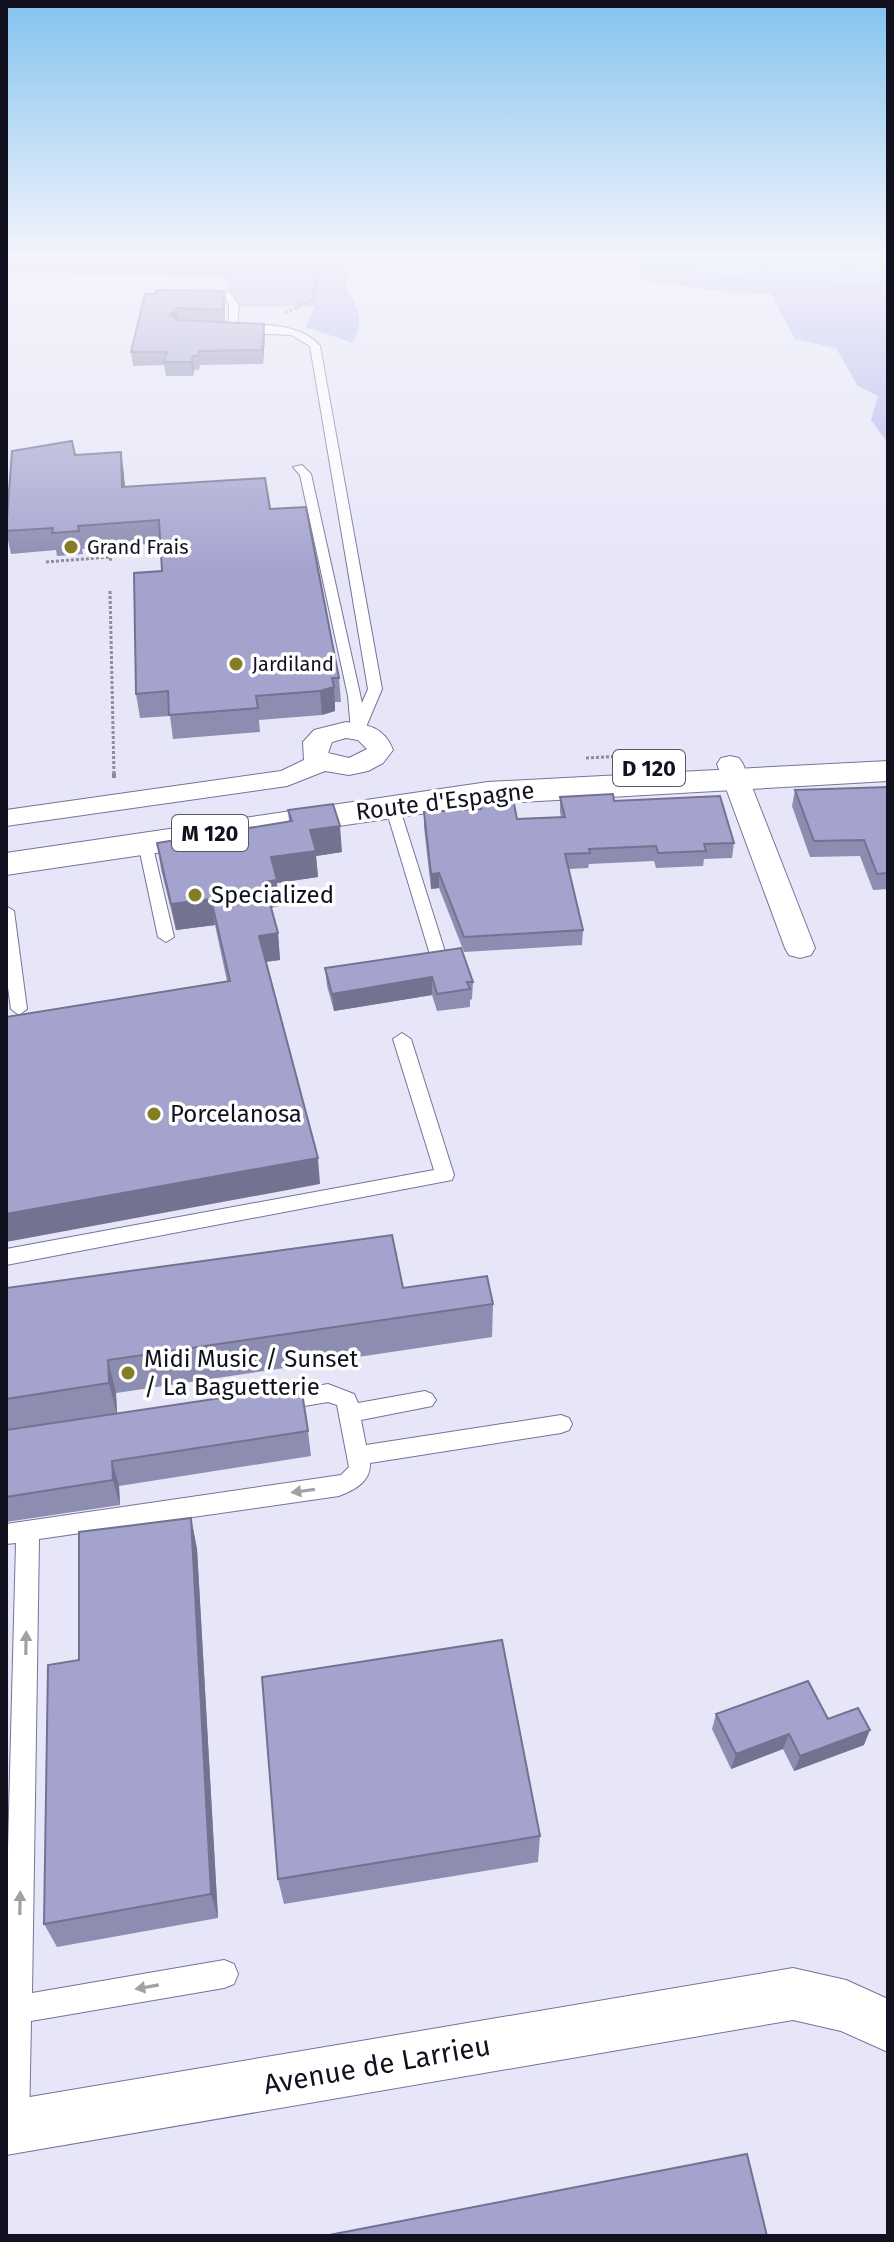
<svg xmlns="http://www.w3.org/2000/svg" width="894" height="2242" viewBox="0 0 894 2242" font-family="'Fira Sans',sans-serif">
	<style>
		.green { fill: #b6b5ec }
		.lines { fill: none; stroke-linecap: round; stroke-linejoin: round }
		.river { fill: #8ad9f8; fill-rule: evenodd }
		.service-casing { stroke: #74749b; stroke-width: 2 }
		.minor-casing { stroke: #74749b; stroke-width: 2 }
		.primary-casing { stroke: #74749b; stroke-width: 2 }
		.path-far1 { stroke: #8c8c9d; stroke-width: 3; stroke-dasharray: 3 2; stroke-linecap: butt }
		.path { stroke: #8c8c9d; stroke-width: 4; stroke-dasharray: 5 4; stroke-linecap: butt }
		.service { fill: #fff; fill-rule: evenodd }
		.minor { fill: #fff; fill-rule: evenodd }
		.primary { fill: #fff; fill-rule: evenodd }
		.wall { fill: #8d8cb1 }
		.shaded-wall { fill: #737290 }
		.building { fill: #a4a3ce; stroke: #737290; stroke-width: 2 }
		.oneway { fill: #a0a0a6 }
		.poi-dot { fill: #847d24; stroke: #fff; stroke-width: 3 }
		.labels { text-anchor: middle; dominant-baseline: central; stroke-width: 7; stroke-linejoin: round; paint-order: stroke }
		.far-poi-label { font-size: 20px; fill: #111120; stroke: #fff; text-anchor: start }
		.shield { fill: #fff; stroke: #585863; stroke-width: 2 }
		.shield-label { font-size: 22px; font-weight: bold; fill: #111120 }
		.street-label { font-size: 24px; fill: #111120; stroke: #fff }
		.poi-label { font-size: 24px; fill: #111120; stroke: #fff; text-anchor: start }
		.near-street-label { font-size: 28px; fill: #111120; stroke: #fff }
	</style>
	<rect width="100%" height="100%" fill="#e6e6f8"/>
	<path class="green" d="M6,256H345L355,262C332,288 362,300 359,324C359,330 355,337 353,343L306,327L315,306L241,307L222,276L6,273Z
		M576,256C680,256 784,259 888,259V443L871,420L878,396L858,386L836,348L795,339L770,293C727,295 684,285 641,280L639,266Z"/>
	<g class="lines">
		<path class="river" d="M629,256C715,256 801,267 888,267V283L764,281L642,264L632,262Z"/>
		<defs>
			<path id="service" d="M229,291L239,305L237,329C261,321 303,325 320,346L382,689L363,734L358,735L351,731L348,696L300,475L293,467L302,465L311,474L362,703L368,689L310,346L291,335L229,332V305L224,294Z
				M392,802L399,806L447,958L445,962H433L431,958L385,806Z
				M145,839L152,843L174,937L166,942L158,937L138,843Z
				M6,906L14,911L27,1009L19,1015L11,1009L6,973Z
				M402,1033L411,1039L454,1175L452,1180L6,1265V1249L434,1170L393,1039Z
				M328,1384L354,1394L358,1403L425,1391L432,1394L436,1400L432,1406L361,1420L366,1445L561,1415L569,1418L572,1424L569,1430L561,1433L370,1463C371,1482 354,1490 339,1496L39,1539L32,1993L224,1960L234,1964L238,1974L234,1984L224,1988L31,2021L29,2124L25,2134L15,2138L6,2135V1926L16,1543L6,1544V1524L341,1475L349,1467L337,1405L328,1402L281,1410L274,1407L270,1401L274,1395L281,1392Z"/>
			<path id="minor" d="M346,722C368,724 385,728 393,750L383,763L368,771L349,775L325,771L287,786L6,826V810L281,771L304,760L303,742L314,730ZM346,738L358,740L367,749L349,758L328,753L332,742Z
				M730,756L739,758L743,764L815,948L811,955L800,958L789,955L785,948L717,764L721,758Z
				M793,1968L846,1980L888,1999V2052L841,2031L793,2020L6,2155V2101Z"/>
			<path id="primary" d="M888,761V781L488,804L6,875V853L488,782Z"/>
		</defs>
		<use href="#service" class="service-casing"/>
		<use href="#minor" class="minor-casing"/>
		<use href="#primary" class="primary-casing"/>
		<path class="path-far1" d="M224,256L225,278
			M285,313L312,300L322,256
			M46,562L110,557L111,562
			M110,591L114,775
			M586,758L644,755"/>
		<path class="path" d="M114,773V782"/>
		<use href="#service" class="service"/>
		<use href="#minor" class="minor"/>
		<use href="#primary" class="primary"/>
	</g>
	<path class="wall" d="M145,294L225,304V322L264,324L265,337L263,364L200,365L199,370H194L193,376H166L164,365L133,366L131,352Z
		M121,452L125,487L270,509L339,678L341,702H335V711L322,715L259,720L260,732L173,739L170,716L140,718L136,694L162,571L160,543L82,549L83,554L57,556L56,550L11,554L6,531L75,455Z
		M888,787V889L873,890L860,856L810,857L792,806L795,790Z
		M478,796L517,819L561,817L560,812V797L614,801L734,843L732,858L704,859L703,866L656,868L654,861L589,864L588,868L569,869L583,930L582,945L464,952L439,888L431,889L424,827V812L478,809Z
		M288,810L342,852L316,856L318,877L277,883L279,906L271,908L278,933L280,960L266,962L320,1184L227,981L215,925L176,930L161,869L157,843L289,822Z
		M325,968L473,982L472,999L470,1000V1007L437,1011L432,995L334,1011L327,986Z
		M6,1288H403L493,1304L492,1337L116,1393L117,1413L308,1431L311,1456L119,1486L120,1505L6,1522Z
		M191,1518L197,1549L218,1918L57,1947L44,1924L79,1660Z
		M716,1714L828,1719L864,1745L794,1771L783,1749L731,1769L712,1729Z
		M540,1836L538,1862L284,1904L278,1879Z"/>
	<path class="shaded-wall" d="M224,291L225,304L224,324L223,310Z
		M178,308L179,321L170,315Z
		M264,324L265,337L263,364L262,350Z
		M193,356L194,370L193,376L191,362Z
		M121,452L124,474L126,509L122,487Z
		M334,687L335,711L322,715L320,691Z
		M340,826L342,852L316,856L318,877L277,883L279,906L267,908L264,882L271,857L310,830Z
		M439,873V888L431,889V874Z
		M211,899L215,925L176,930L171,904Z
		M278,933L280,960L262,962L259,936Z
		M432,977V995L334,1011L332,994Z
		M318,1158L320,1184L6,1242V1214Z
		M108,1360L116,1393L117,1415L109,1383Z
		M112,1461L119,1486L120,1505L113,1480Z
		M191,1518L197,1549L218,1918L211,1894Z
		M870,1730L864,1745L794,1771L800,1756Z
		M789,1734L783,1749L731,1769L736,1754Z"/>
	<path class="building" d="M157,290L224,291L223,310L178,308L170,315L177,320L264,324L262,350L199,351L198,356H193L191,362H164L167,352H131L145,294H155Z
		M72,441L75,455L121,452L122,487L265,478L270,509L306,507L339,678H332L334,687L320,691L256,696L258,708L169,715L168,691L136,694L134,573L162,571L159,520L78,526L79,531L52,533L53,528L6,531L12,451Z
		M888,787V873L877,874L864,840L814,841L795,790Z
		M512,794L517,819L565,817L560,797L613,794L614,801L720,796L734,843L704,844L706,851L658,853L656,846L589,849L590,853L565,854L583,930L464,937L439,873L431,874L424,812L481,809L478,796Z
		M333,804L340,826L310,830L316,851L271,857L277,880L264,882L278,933L259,936L318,1158L6,1214V1017L230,981L211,899L171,904L157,843L292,821L288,810Z
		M461,948L473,982H467L470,989L437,994L432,977L332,994L325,968Z
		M392,1235L403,1288L487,1276L493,1304L108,1360L109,1383L6,1399V1288Z
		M301,1386L308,1431L112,1461L113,1480L6,1497V1430Z
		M191,1518L211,1894L44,1924L48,1665L79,1660V1532Z
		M502,1640L540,1836L278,1879L262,1677Z
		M808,1681L828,1719L858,1708L870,1730L800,1756L789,1734L736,1754L716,1714Z
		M747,2154L767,2236H324Z"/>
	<defs><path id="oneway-solid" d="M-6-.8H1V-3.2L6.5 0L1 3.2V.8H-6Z" transform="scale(2)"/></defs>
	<g class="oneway">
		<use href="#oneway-solid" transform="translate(303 1491) rotate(172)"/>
		<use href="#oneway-solid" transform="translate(26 1643) rotate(-89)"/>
		<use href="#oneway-solid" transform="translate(20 1903) rotate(-89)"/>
		<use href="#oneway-solid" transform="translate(147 1987) rotate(170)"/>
	</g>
	<linearGradient id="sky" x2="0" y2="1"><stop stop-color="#82c3ee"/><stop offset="0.45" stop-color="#f4f4fc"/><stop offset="1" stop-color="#f4f4fc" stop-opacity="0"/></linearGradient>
	<rect width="894" height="569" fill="url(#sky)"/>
	<g class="poi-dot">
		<circle cx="71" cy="547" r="8"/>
		<circle cx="236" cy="664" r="8"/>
		<circle cx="195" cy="895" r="8"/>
		<circle cx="154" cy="1114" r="8"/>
		<circle cx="128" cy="1373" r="8"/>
	</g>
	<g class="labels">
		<g class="far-poi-label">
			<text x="87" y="547">Grand Frais</text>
			<text x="252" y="664">Jardiland</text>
		</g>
		<g class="shield">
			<rect x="613" y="750" width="72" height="36" rx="6"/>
			<rect x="172" y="815" width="76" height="36" rx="6"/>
		</g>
		<g class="shield-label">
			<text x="649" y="768">D 120</text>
			<text x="210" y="833">M 120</text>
		</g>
		<g class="street-label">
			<text transform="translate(445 801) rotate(-7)">Route d'Espagne</text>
		</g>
		<g class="poi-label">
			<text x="211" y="895">Specialized</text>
			<text x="170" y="1114">Porcelanosa</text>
			<text x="144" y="1359">Midi Music / Sunset<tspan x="144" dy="28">/ La Baguetterie</tspan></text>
		</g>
		<g class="near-street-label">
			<text transform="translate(377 2065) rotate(-10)">Avenue de Larrieu</text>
		</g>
	</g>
	<rect width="894" height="2242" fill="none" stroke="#111120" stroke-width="16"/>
</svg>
